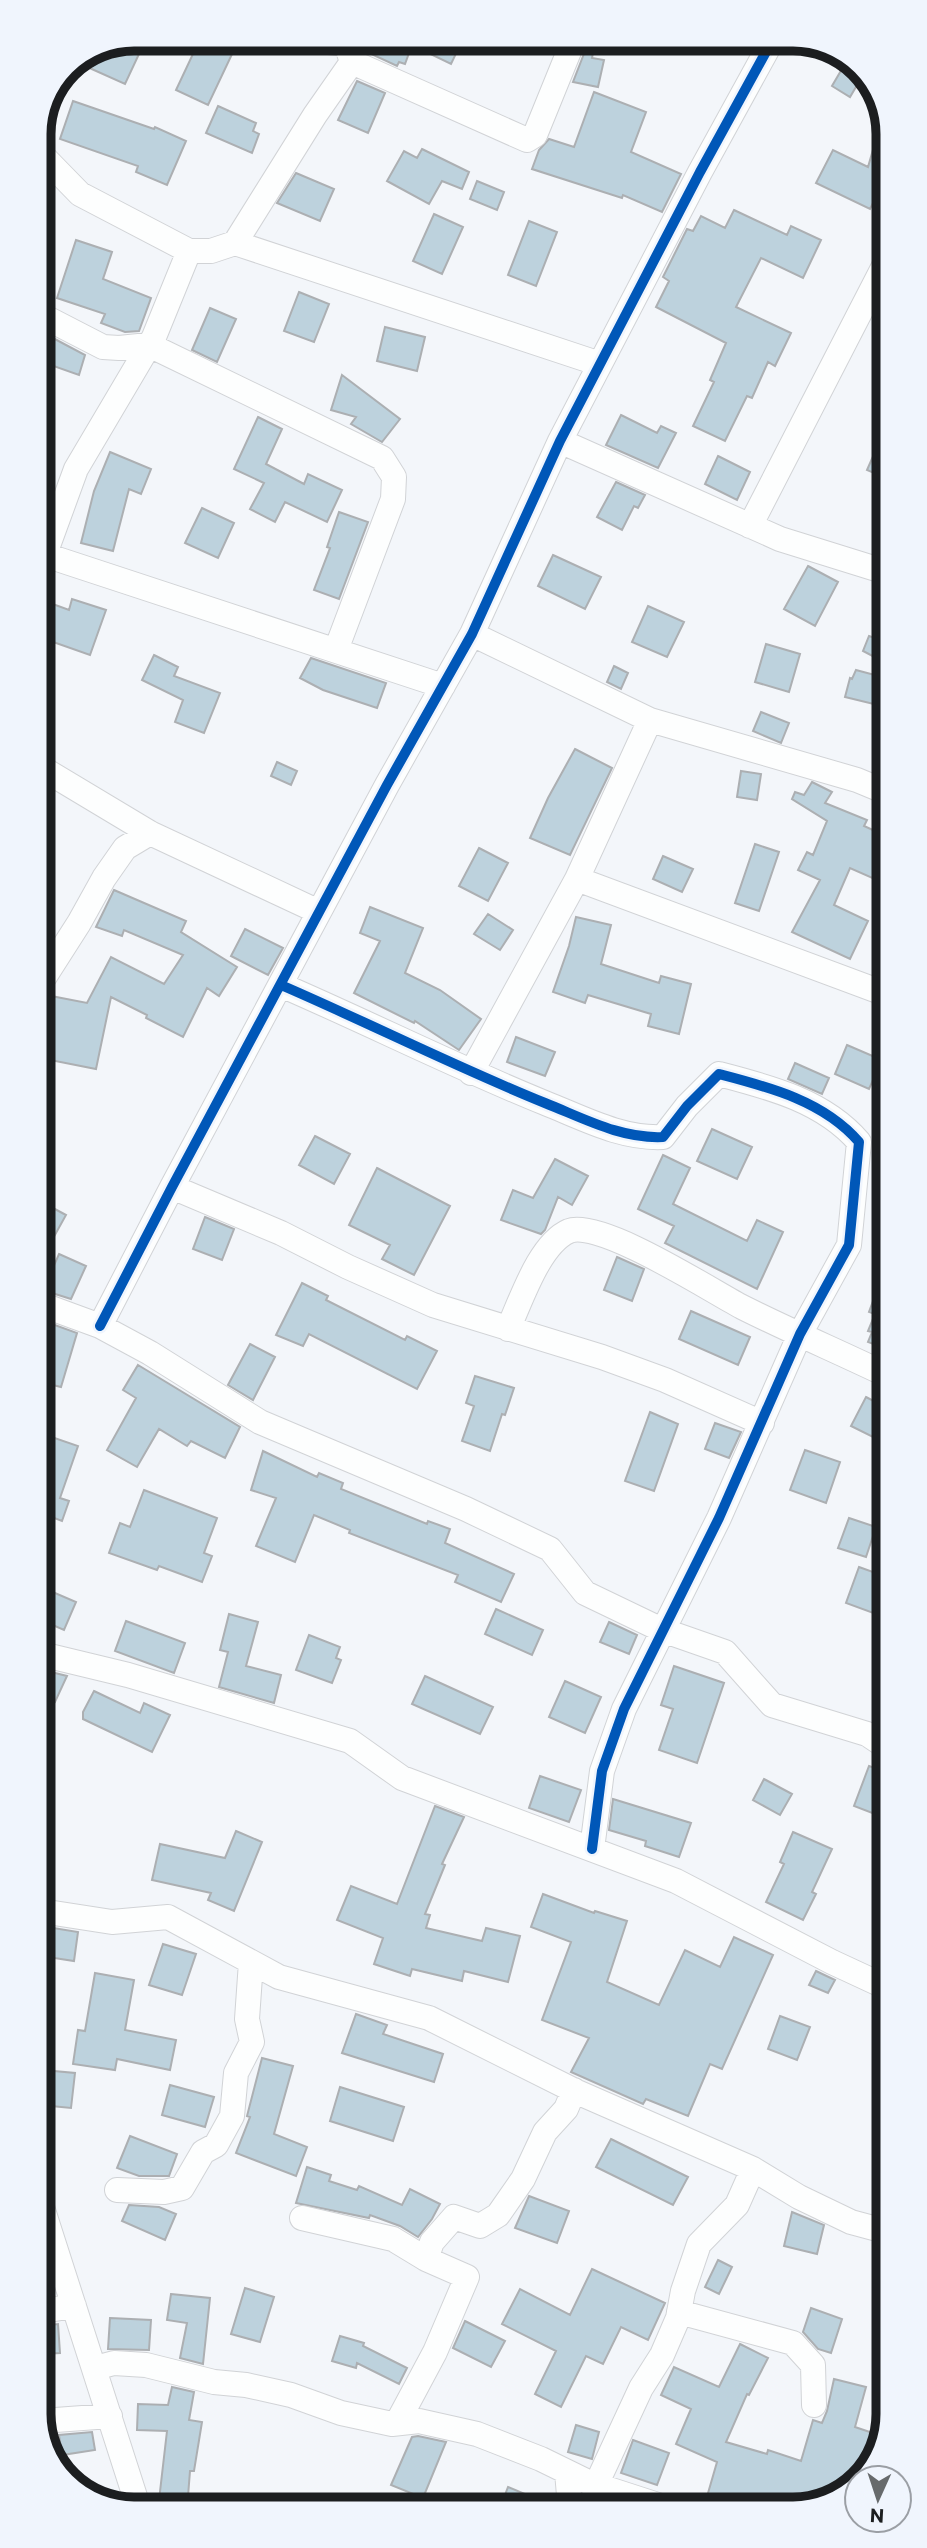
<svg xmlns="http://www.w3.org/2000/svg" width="927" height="2548" viewBox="0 0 927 2548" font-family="Commissioner,sans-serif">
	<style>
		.building { fill: #bdd2dd; stroke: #acafb2; stroke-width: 2 }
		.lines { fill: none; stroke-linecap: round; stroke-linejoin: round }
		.minor-casing { stroke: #d1d3d6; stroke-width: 26 }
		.minor { stroke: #fdfefe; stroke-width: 24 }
		.cycleway-casing { stroke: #f0f5fd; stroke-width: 15 }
		.cycleway { stroke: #0057b8; stroke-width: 10 }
		.rim { fill: none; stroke: #1c1e20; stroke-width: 9 }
	</style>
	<rect width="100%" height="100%" fill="#f3f6fa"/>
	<path class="building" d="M200,39L233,52L208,105L176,90Z
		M372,39H463L451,64L412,45L405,64L399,62L397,66L367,52Z
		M119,45L139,54L125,84L76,62Z
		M587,46L594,47L592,58L604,60L598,87L573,82Z
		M849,57L863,75L850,97L832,86Z
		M357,81L385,93L368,133L338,120Z
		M594,92L646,112L631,152L681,174L662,212L623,195L622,198L532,169L539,150L549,139L574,147Z
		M73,101L154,129L155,127L186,141L167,185L136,172L138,166L60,139Z
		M218,106L256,123L253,131L259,134L252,153L206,133Z
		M881,122L885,123V179L870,209L816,183L833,150L868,167Z
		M422,149L469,172L462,189L442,181L429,204L387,181L404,151L417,158Z
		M296,173L334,189L320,221L277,203Z
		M477,181L504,192L497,210L470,199Z
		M734,210L787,235L791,226L821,240L803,278L761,258L736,307L791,333L775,366L768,362L752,398L747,396L725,441L693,426L714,382L710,380L726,343L656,307L669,281L663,277L687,229L693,231L701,216L725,228Z
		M434,214L463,227L442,274L413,261Z
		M529,221L557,232L536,286L508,275Z
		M76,240L112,252L103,279L151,298L139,331L125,332L101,323L105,314L57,298Z
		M299,292L329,304L314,342L284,331Z
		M210,308L236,319L217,362L192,350Z
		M385,327L425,337L417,371L377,361Z
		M51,337L85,355L79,375L42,362Z
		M342,375L400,419L382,442L351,424L356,417L331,410Z
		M621,415L657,433L661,426L676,433L658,468L606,445Z
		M258,417L282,429L266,464L304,484L308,474L342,490L327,522L285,502L275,522L250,509L264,483L234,469Z
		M886,427V478L867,470Z
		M110,452L151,469L141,494L129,489L113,551L81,543L94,491Z
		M718,456L750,472L737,500L705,484Z
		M616,482L645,495L638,508L634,506L622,530L597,517Z
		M202,508L234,523L218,558L185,543Z
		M339,512L368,522L339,599L314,590L330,548L327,547Z
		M553,555L601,577L585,609L538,586Z
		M808,566L838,582L815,626L784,609Z
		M39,599L69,610L72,599L106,610L90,655L39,637Z
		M648,606L684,622L667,657L632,642Z
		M869,636L886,642V663L863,651Z
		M766,644L800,654L789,692L755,682Z
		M154,655L178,667L174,676L220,693L204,733L175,722L183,700L142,680Z
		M311,658L386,683L377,708L323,690L300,678Z
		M614,666L628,673L621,689L607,682Z
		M856,670L886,678V707L845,697L850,678L852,679Z
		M761,712L789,723L781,743L753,731Z
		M575,749L612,768L570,855L530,838L548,798Z
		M277,762L297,771L291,785L271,776Z
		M741,771L761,774L757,800L737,797Z
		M812,782L832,792L825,803L867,820L864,826L886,836V884L850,868L834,905L868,921L850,959L792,932L820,880L798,870L807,852L813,855L827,821L792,799L795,792L804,795Z
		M755,844L779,852L759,911L735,903Z
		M479,848L508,863L488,901L459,886Z
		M663,856L693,869L682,892L653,879Z
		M114,890L186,921L181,932L237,967L219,996L207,988L183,1037L146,1018L147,1015L111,997L96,1069L40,1058V1047L51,996L87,1003L111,957L164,984L183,955L124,930L122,936L96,927Z
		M370,907L423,928L405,973L440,990L481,1019L459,1050L415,1021L414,1023L354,993L380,941L360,933Z
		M488,914L513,930L500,950L474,934Z
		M576,917L611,925L601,964L659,983L661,976L691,984L679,1034L648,1026L651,1014L588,995L585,1003L553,992L569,946Z
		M245,929L283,948L268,975L231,956Z
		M516,1037L555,1052L545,1076L507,1062Z
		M847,1045L882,1060L869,1089L835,1074Z
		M795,1063L829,1078L822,1094L788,1079Z
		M712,1129L752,1147L737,1179L697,1161Z
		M315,1136L350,1154L334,1184L299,1165Z
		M663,1155L690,1168L673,1204L747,1241L757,1220L783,1232L757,1289L665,1243L674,1226L638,1209Z
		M555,1159L588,1176L572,1205L558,1197L545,1230L541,1234L501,1220L513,1190L533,1198Z
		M377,1168L450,1206L414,1275L382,1259L390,1245L349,1225Z
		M40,1201L66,1215L40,1262Z
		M205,1217L234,1229L222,1260L193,1249Z
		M59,1254L86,1266L71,1299L49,1292L50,1289L45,1286Z
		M617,1257L644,1269L632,1301L604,1290Z
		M885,1269H887V1349L868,1342L872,1332L868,1331L875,1314L869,1312Z
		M302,1283L328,1296L326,1300L405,1340L407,1336L437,1351L417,1389L309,1334L303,1346L276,1335Z
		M691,1311L750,1337L738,1365L679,1339Z
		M41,1320L77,1333L61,1387L40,1382Z
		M250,1344L275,1357L253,1400L228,1385Z
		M138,1365L240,1427L225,1458L191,1441L187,1446L159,1429L137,1467L107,1450L136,1398L123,1390Z
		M475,1376L514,1388L505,1415L502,1414L490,1451L462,1441L474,1406L466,1403Z
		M866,1397L887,1408V1444L851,1426Z
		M650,1412L678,1424L654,1491L625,1481Z
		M715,1423L741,1432L729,1458L705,1449Z
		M40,1433L78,1446L60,1498L69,1501L62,1521L41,1513Z
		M805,1450L840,1462L826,1503L790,1490Z
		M263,1451L317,1477L319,1473L343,1483L341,1489L427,1524L428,1521L450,1529L445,1543L514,1574L501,1602L455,1582L458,1575L349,1533L350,1530L314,1515L295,1562L256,1546L276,1498L251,1490Z
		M144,1490L217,1518L204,1553L212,1556L202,1582L159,1566L157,1570L109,1553L120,1523L130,1527Z
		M849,1518L876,1527L866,1557L838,1548Z
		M859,1567L887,1577L876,1614L846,1603Z
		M41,1587L76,1602L64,1630L41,1620Z
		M496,1609L543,1630L532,1655L485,1634Z
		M229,1614L258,1622L246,1666L281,1675L274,1703L219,1687L228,1652L220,1650Z
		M126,1621L185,1643L174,1673L115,1651Z
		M609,1622L637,1635L629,1654L600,1642Z
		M309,1635L340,1647L336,1658L341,1660L332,1683L296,1670Z
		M674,1666L724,1683L697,1763L659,1750L673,1709L661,1705Z
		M51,1672L67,1676L55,1702L41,1696Z
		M425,1676L493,1707L480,1734L412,1704Z
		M565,1681L601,1697L585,1733L549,1717Z
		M94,1691L140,1713L144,1703L170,1715L152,1752L83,1719V1712Z
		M869,1766L888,1773V1819L854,1806Z
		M540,1776L581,1790L569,1822L529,1808Z
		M764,1779L792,1794L780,1815L753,1800Z
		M613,1799L691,1823L679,1857L645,1846L646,1841L609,1830Z
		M435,1806L464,1817L442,1864L445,1865L425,1914L430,1915L426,1928L482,1941L486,1928L520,1936L508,1982L464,1971L462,1981L412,1969L410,1976L374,1964L383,1938L337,1920L351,1886L397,1904Z
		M236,1831L262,1842L234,1911L208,1900L211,1893L152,1880L160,1844L225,1858Z
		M793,1832L832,1849L812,1892L816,1894L803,1920L766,1902L784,1864L780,1862Z
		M543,1894L594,1913L595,1911L627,1921L607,1982L659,2005L685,1950L720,1967L734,1937L773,1955L722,2069L710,2064L688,2116L646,2099L643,2104L571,2072L589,2038L542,2020L571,1942L531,1927Z
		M41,1926L78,1932L74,1961L41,1956Z
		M163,1944L196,1954L182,1995L149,1985Z
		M816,1971L835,1980L828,1993L809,1985Z
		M95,1973L134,1980L125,2030L176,2040L170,2070L117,2059L115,2070L73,2064L78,2030L85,2031Z
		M356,2014L387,2025L383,2034L443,2054L434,2082L342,2053Z
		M780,2016L810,2027L797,2060L768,2049Z
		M262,2058L293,2066L274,2134L307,2147L296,2176L236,2153L250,2117L247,2116Z
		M43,2070L75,2073L71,2108L41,2105Z
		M170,2085L214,2097L205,2127L162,2115Z
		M340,2087L404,2107L393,2141L330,2121Z
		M130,2136L177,2154L169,2176H139L117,2168Z
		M611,2139L688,2177L673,2205L596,2167Z
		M307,2167L331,2175L329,2181L357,2190L359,2186L402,2205L410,2189L440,2204L432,2219L418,2237L400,2226L370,2215L369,2218L296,2203Z
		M529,2196L569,2211L557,2243L515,2228Z
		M129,2205L159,2207L176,2214L165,2240L122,2221Z
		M792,2212L824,2225L817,2254L784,2246Z
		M718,2260L732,2267L719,2294L705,2287Z
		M592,2269L665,2303L648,2340L621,2327L603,2364L586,2356L561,2407L535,2394L556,2351L502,2324L520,2289L570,2315Z
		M245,2288L274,2297L260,2342L231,2334Z
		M171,2294L210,2298L203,2364L180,2358L187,2323L167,2320Z
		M811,2308L842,2319L831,2353L818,2349L803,2332Z
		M110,2318L151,2320L149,2350L108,2349Z
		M465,2321L505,2341L491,2367L453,2348Z
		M58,2324L60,2353L42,2354V2326Z
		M340,2336L364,2343L363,2346L407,2368L399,2384L357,2363L356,2368L332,2361Z
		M740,2344L768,2358L749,2395L747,2394L726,2442L767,2454L768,2450L801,2461L813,2420L822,2423L827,2411L834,2379L866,2387L855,2427L882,2436L869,2472L857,2478V2480L819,2506L704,2507L717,2462L676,2444L691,2409L661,2395L674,2367L719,2387Z
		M172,2387L194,2392L189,2420L202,2422L194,2471H190L187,2509H158L167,2431L137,2430L138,2404L168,2405Z
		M576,2425L599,2432L592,2459L568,2452Z
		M92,2432L95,2450L62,2455L59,2435Z
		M418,2436L446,2442L423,2498L391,2485L412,2437Z
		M633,2440L669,2453L657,2485L621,2473Z
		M508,2487L525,2494L520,2508H500Z"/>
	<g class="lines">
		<defs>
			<path id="minor" d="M303,39L346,44L352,62
				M39,152L80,194L189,251L154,337L76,469L45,554
				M235,243L600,364
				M189,251H211L235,243L315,115L352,62L527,140L535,135L574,39
				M39,314L103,347L119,348L149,345L382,458L394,477L393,499L336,650
				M560,441L780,539L886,572
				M750,526L885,264
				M39,553L443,686
				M472,634L650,720L857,780L886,792
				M40,767L150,833L319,912
				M577,879L886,994
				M40,984L79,923L104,878L125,848L150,833
				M281,985C369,1023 456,1067 545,1103C583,1118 621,1139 663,1137L687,1106L719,1074C769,1087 824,1101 859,1142L849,1245L800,1334L719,1518L624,1709L602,1771L592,1849
				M471,1073L577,879L650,720
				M172,1187L281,1233L348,1267L433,1305L602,1357L665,1380L762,1423
				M40,1304L100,1326L150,1353L260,1422L466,1509L550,1549L585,1593L662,1630L725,1652L772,1705L867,1734L888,1748
				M100,1326L172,1187L387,785L472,634L560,441L700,172L773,39
				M508,1329C521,1301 539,1244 569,1231C600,1219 710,1290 742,1307C790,1331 839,1352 887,1375
				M41,1654L128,1675L350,1741L402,1778L676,1881L832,1962L888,1988
				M41,1911L112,1922L168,1917L279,1977L429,2018L577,2092L753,2169L799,2197L851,2222L888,2232
				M117,2190L164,2192L182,2188L203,2152L216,2145L232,2116L236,2073L252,2042L247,2019L251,1962
				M42,2207L139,2509
				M302,2218L393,2239L426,2259
				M42,2311L74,2306
				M679,2312L793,2343L813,2365L814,2405
				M95,2368L114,2363L146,2365L214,2382L246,2385L291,2395L341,2413L392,2424L419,2421L477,2434L541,2459L590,2483L664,2507
				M42,2421L110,2416
				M397,2423L435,2352L467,2277L426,2259L432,2242L454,2217L480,2226L498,2215L523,2179L545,2132L566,2109L574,2090
				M567,2472L570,2507
				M596,2485L641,2388L662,2355L678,2318L683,2291L699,2244L737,2205L753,2169"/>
		</defs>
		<use href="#minor" class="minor-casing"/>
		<use href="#minor" class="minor"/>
		<defs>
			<path id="cycleway" d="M281,985C369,1023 456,1067 545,1103C583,1118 621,1139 663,1137L687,1106L719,1074C769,1087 824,1101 859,1142L849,1245L800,1334L719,1518L624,1709L602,1771L592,1849
				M100,1326L172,1187L387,785L472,634L560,441L700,172L773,39"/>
		</defs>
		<use href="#cycleway" class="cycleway-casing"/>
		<use href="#cycleway" class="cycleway"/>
	</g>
	<path d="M0 0H927V2548H0ZM134 51H793A83 83 0 0 1 876 134V2414A83 83 0 0 1 793 2497H134A83 83 0 0 1 51 2414V134A83 83 0 0 1 134 51Z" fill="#f0f5fd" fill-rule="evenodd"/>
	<path class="rim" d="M134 51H793A83 83 0 0 1 876 134V2414A83 83 0 0 1 793 2497H134A83 83 0 0 1 51 2414V134A83 83 0 0 1 134 51Z"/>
	<g transform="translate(878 2499) rotate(183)"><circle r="33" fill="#f0f5fd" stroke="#9b9fa5" stroke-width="2"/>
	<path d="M0-5L12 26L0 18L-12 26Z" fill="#676a6c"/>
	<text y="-10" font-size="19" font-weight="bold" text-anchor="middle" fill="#1c1e20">N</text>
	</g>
</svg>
